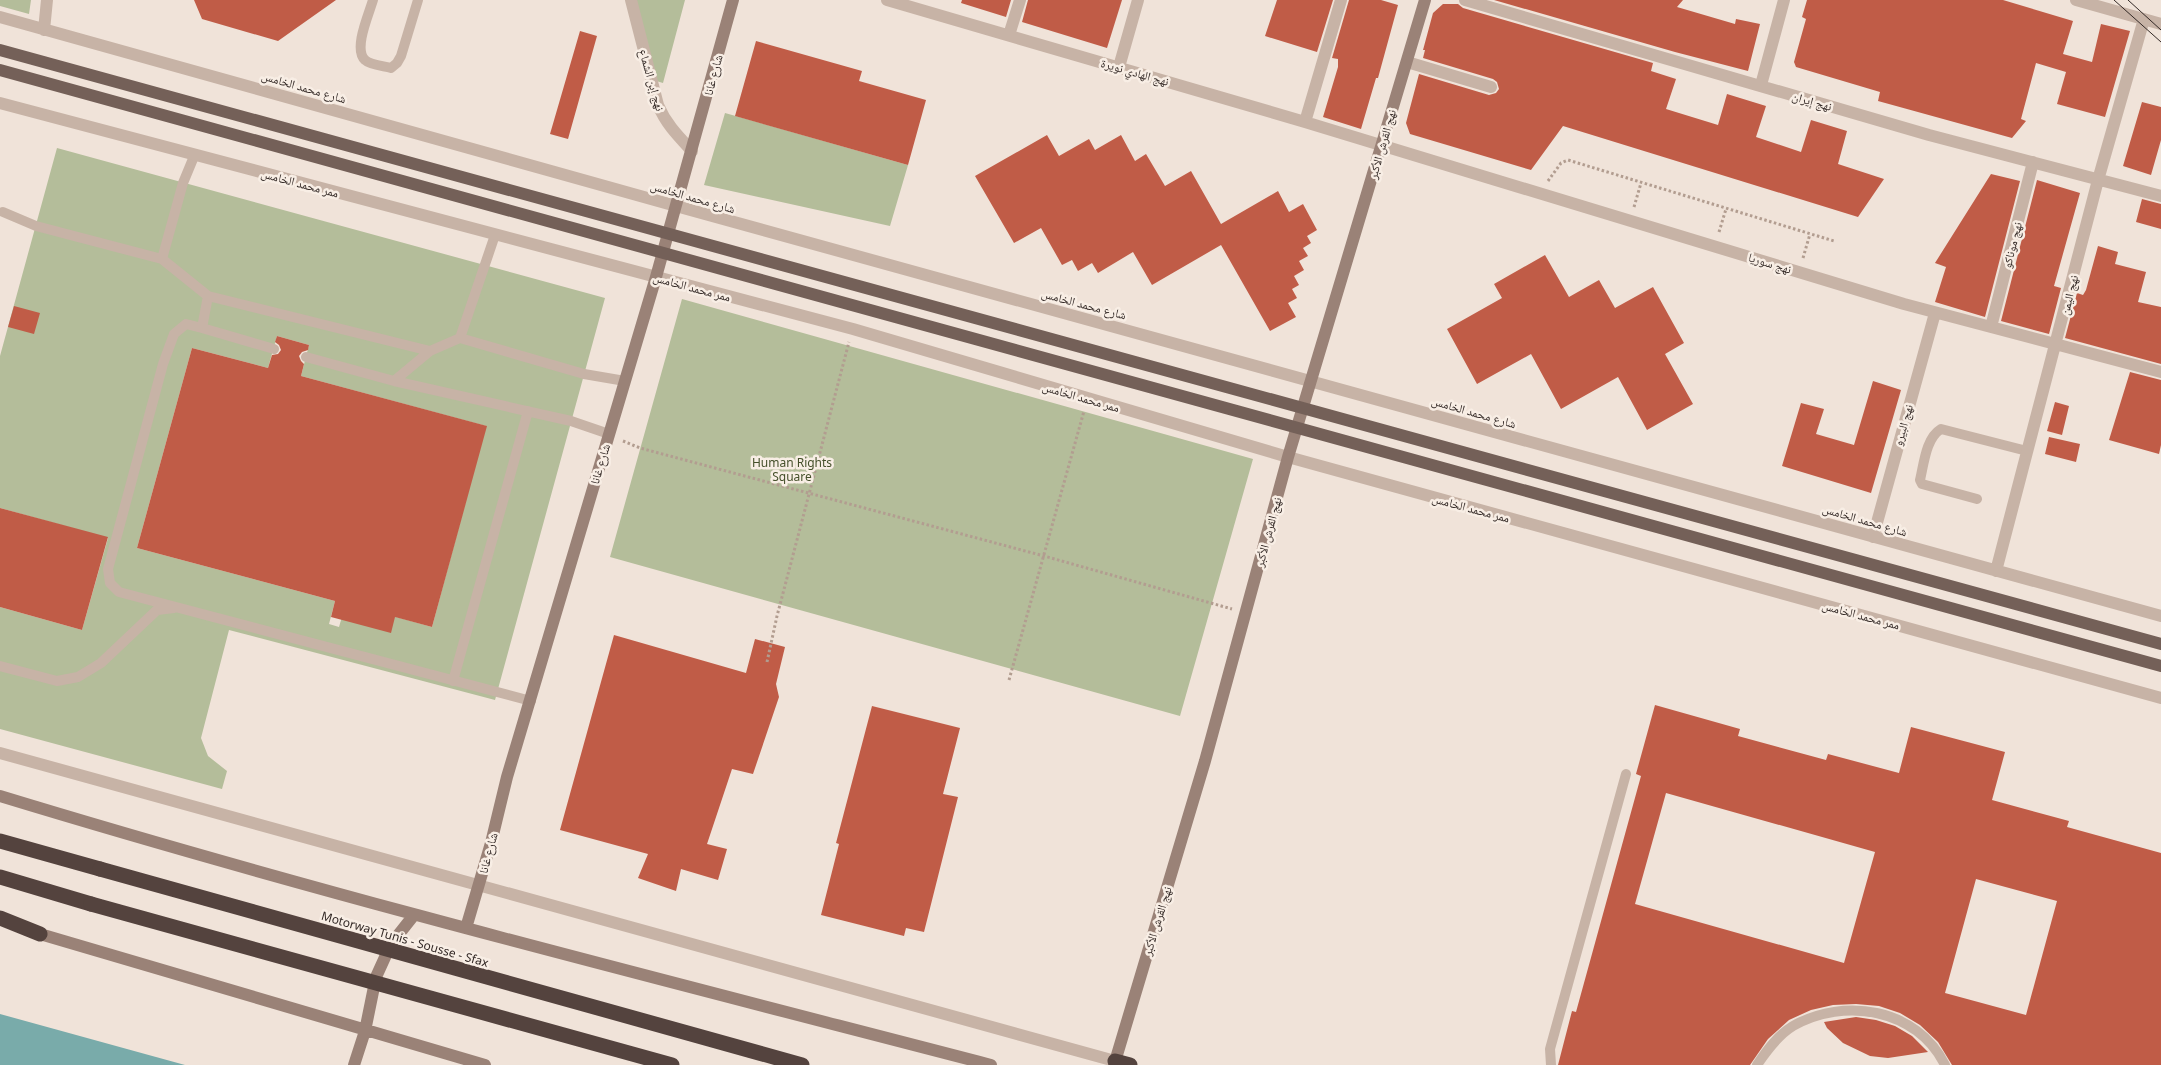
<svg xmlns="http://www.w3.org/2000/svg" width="2161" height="1065" viewBox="0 0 2161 1065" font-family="'Noto Sans','Noto Naskh Arabic',sans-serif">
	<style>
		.green { fill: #b4bd9a; fill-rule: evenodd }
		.water { fill: #79abaa }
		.building { fill: #c05c47; fill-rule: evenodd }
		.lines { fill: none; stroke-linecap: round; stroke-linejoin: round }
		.path { stroke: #b29d90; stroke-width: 3; stroke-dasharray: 2.5 2.5; stroke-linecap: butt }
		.service { stroke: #c7b3a6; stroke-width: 10 }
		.minor { stroke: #c7b3a6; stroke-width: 12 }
		.secondary { stroke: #9a8277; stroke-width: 12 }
		.primary { stroke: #746058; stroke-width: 12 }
		.motorway { stroke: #54433e; stroke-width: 15 }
		.tram { stroke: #332926; stroke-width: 1 }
		.motorway-bridge { stroke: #54433e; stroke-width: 15 }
		.labels { text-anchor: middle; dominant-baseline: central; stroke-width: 5; stroke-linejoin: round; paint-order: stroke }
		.street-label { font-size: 12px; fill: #332926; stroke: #f8eee5 }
		.park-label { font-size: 12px; fill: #45502b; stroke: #f8eee5 }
	</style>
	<rect width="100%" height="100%" fill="#f0e3d9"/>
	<path class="green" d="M0,0H31L29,14L0,6Z
		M635,0H685L663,83L653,80Z
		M725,113L908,165L890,226L704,185Z
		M57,148L605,298L495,700L229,630L201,738L208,756L227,771L222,789L0,729V607L82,630L108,538L0,508V356ZM277,336L309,345L301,376L486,426L432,627L346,603L339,627L329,624L335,601L137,548L192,348L268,368Z
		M682,299L1253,459L1180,716L610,557Z"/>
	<path class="water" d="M0,1014L185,1065H0Z"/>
	<path class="building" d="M194,0H336L278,41L202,19Z
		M962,0H1011L1006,17L961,3Z
		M1028,0H1122L1107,48L1022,22Z
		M1277,0H1333L1317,52L1265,36Z
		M1349,0H1381L1398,5L1378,78H1376L1361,129L1323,117L1338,67V59L1332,58Z
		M1494,0H1683L1677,7L1735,24L1736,19L1760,24L1748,71L1675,52Z
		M1807,0H2003L2073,21L2063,54L2092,62L2101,24L2130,31L2105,117L2057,104L2066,72L2036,63L2021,119L2026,121L2012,138L1878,101L1880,92L1796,67L1794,62L1806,19L1802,17Z
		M1443,4H1458L1463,8L1653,63L1651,71L1676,79L1666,109L1718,125L1727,94L1766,106L1756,137L1801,152L1811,120L1847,131L1838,164L1884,179L1858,217L1563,126L1531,170L1410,134L1406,123L1419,74L1489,95L1496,93L1499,89L1497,82L1493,79L1423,58L1425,50H1423L1433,13Z
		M580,31L597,36L568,139L550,134Z
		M756,41L862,71L859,81L926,100L908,165L735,116Z
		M2142,102L2161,107V140L2151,175L2123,166Z
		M1047,135L1059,156L1089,139L1095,150L1121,135L1135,161L1146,154L1165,186L1191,171L1221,224L1278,191L1289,212L1303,204L1317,230L1307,236L1311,243L1303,248L1308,256L1299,261L1304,270L1294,276L1299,285L1292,289L1297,298L1288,303L1296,317L1270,331L1221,245L1152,285L1133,252L1098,273L1092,263L1078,271L1072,260L1062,265L1041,228L1014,243L975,176Z
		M1991,174L2020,181L1985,317L1935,302L1946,267L1935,263Z
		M2037,180L2080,193L2054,286L2061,288L2049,334L2001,321Z
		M2142,199L2161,204V229L2136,222Z
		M2098,246L2118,252L2115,264L2146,272L2138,302L2161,307V364L2065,338L2077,293L2083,295L2086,290Z
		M1545,255L1569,297L1599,280L1615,308L1653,287L1684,343L1665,354L1693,404L1647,430L1618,377L1561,409L1531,354L1477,384L1447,329L1502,298L1494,284Z
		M14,306L40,313L34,334L8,327Z
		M277,336L309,345L308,350L302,352L299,356L301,361L304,364L301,376L487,426L432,627L395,617L391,633L331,617L335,601L137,548L192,348L268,368L272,355L278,354L281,350L279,345L275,342Z
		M2130,372L2161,380V445L2159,454L2109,440Z
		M1873,381L1901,390L1871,493L1782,466L1801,403L1824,409L1816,434L1854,445Z
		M2055,402L2069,406L2062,435L2047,431Z
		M2049,437L2080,444L2076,462L2045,454Z
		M0,508L108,537L82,630L0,607Z
		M614,635L746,673L755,639L785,647L776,684L779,697L753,774L732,769L707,844L727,849L718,880L681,869L676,891L638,878L648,854L560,830Z
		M1655,705L1740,729L1738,736L1826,760L1828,754L1899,773L1911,727L2005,752L1992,800L2069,821L2067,827L2161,853V1065H1952L1938,1042L1920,1025L1900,1013L1879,1006L1856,1004L1833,1005L1811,1010L1789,1020L1768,1039L1750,1065H1558L1572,1011L1576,1012L1641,776L1636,774ZM1666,793L1875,852L1844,963L1635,904ZM1976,879L2057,901L2026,1015L1945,993Z
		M872,706L960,728L943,794L958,797L924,932L906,928L904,936L821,915L839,844L836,843Z
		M1856,1017L1876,1020L1895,1026L1912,1036L1928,1052L1888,1058L1870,1056L1843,1043L1827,1028L1824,1022Z"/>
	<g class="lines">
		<path class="path" d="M1548,181L1561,163L1568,160L1834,241
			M1634,207L1641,183
			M1719,232L1726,209
			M1803,258L1810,234
			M623,441L640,448L1044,556L1232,609
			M767,662L777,616L849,342
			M1009,680L1084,411"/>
		<path class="service" d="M373,0C369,14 353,49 365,60C370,65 384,66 391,68L397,63L401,56L418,0
			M3,212L36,226L162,259L208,296L430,351
			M162,259L183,183L195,154
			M208,296L202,328L274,349
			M202,328L186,324L174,334L163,364L108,569L110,583L119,592L531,701
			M460,338L495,235
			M306,357L394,381L571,421L609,434
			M394,381L430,351L460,338L584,374L625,381
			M1977,499L1922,484L1920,480C1924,463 1926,438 1941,429L2027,451
			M0,666L57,681L78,677L101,663L157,610L174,608
			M453,681L528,411
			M1551,1065L1550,1049L1626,774
			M1757,1065C1767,1050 1778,1035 1793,1026C1844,997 1917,1008 1945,1065"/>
		<path class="minor" d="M631,0L658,105C666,124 678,136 692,151
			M887,0L1305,122L1904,304L2161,372
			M1465,0L1929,135L2161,196
			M2076,0L2161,24
			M0,17L676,206L2161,616
			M44,30L47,0
			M1009,35L1020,0
			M1407,62L1491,87
			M1119,67L1138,0
			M1761,85L1784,0
			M0,103L853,329L1288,457L2161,698
			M1305,122L1341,0
			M1991,327L2033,162
			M1873,537L1935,313
			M1996,571L2098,180L2144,19
			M0,753L1115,1061"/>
		<path class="secondary" d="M0,796C328,896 660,979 991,1065
			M466,928L491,843L507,777L656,277L733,0
			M40,934L485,1065
			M354,1065L365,1031L376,977L391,944L414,915
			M1114,1065L1205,761L1288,457L1425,0"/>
		<path class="primary" d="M0,50L2161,644
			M0,70L2161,666"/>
		<path class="motorway" d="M0,841L100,869
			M0,877L91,904
			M0,918L40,934
			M1115,1061L1130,1065"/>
		<path class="tram" d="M2114,0L2161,42
			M2128,0L2161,30"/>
		<path class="motorway-bridge" d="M100,869L802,1065
			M91,904L672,1065"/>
	</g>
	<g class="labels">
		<g class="street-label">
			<text transform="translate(1135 72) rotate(16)">نهج الهادي نويرة</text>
			<text transform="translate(713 75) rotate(-75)">شارع غانا</text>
			<text transform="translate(652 80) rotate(74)">نهج إبن الشماع</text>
			<text transform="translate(304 87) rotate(16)">شارع محمد الخامس</text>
			<text transform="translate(1812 101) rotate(16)">نهج إيران</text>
			<text transform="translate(1382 144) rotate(-74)">نهج القرش الأكبر</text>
			<text transform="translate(300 183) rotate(15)">ممر محمد الخامس</text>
			<text transform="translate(693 197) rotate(16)">شارع محمد الخامس</text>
			<text transform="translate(2012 245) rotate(-76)">نهج موناكو</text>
			<text transform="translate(1770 263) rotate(17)">نهج سوريا</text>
			<text transform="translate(692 287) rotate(15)">ممر محمد الخامس</text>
			<text transform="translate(2069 295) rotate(-76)">نهج اليمن</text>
			<text transform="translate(1084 304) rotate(15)">شارع محمد الخامس</text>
			<text transform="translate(1081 397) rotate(16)">ممر محمد الخامس</text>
			<text transform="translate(1474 412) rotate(16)">شارع محمد الخامس</text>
			<text transform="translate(1903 425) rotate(-74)">نهج البيرو</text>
			<text transform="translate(600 464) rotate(-73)">شارع غانا</text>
			<text transform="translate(1471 508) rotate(15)">ممر محمد الخامس</text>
			<text transform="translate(1865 520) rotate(16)">شارع محمد الخامس</text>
			<text transform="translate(1268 532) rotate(-75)">نهج القرش الأكبر</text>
			<text transform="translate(1861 615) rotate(15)">ممر محمد الخامس</text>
			<text transform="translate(488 853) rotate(-75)">شارع غانا</text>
			<text transform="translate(1157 921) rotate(-73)">نهج القرش الأكبر</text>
			<text transform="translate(405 939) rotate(16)">Motorway Tunis - Sousse - Sfax</text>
		</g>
		<g class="park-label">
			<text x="792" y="462">Human Rights<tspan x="792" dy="14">Square</tspan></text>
		</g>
	</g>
</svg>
